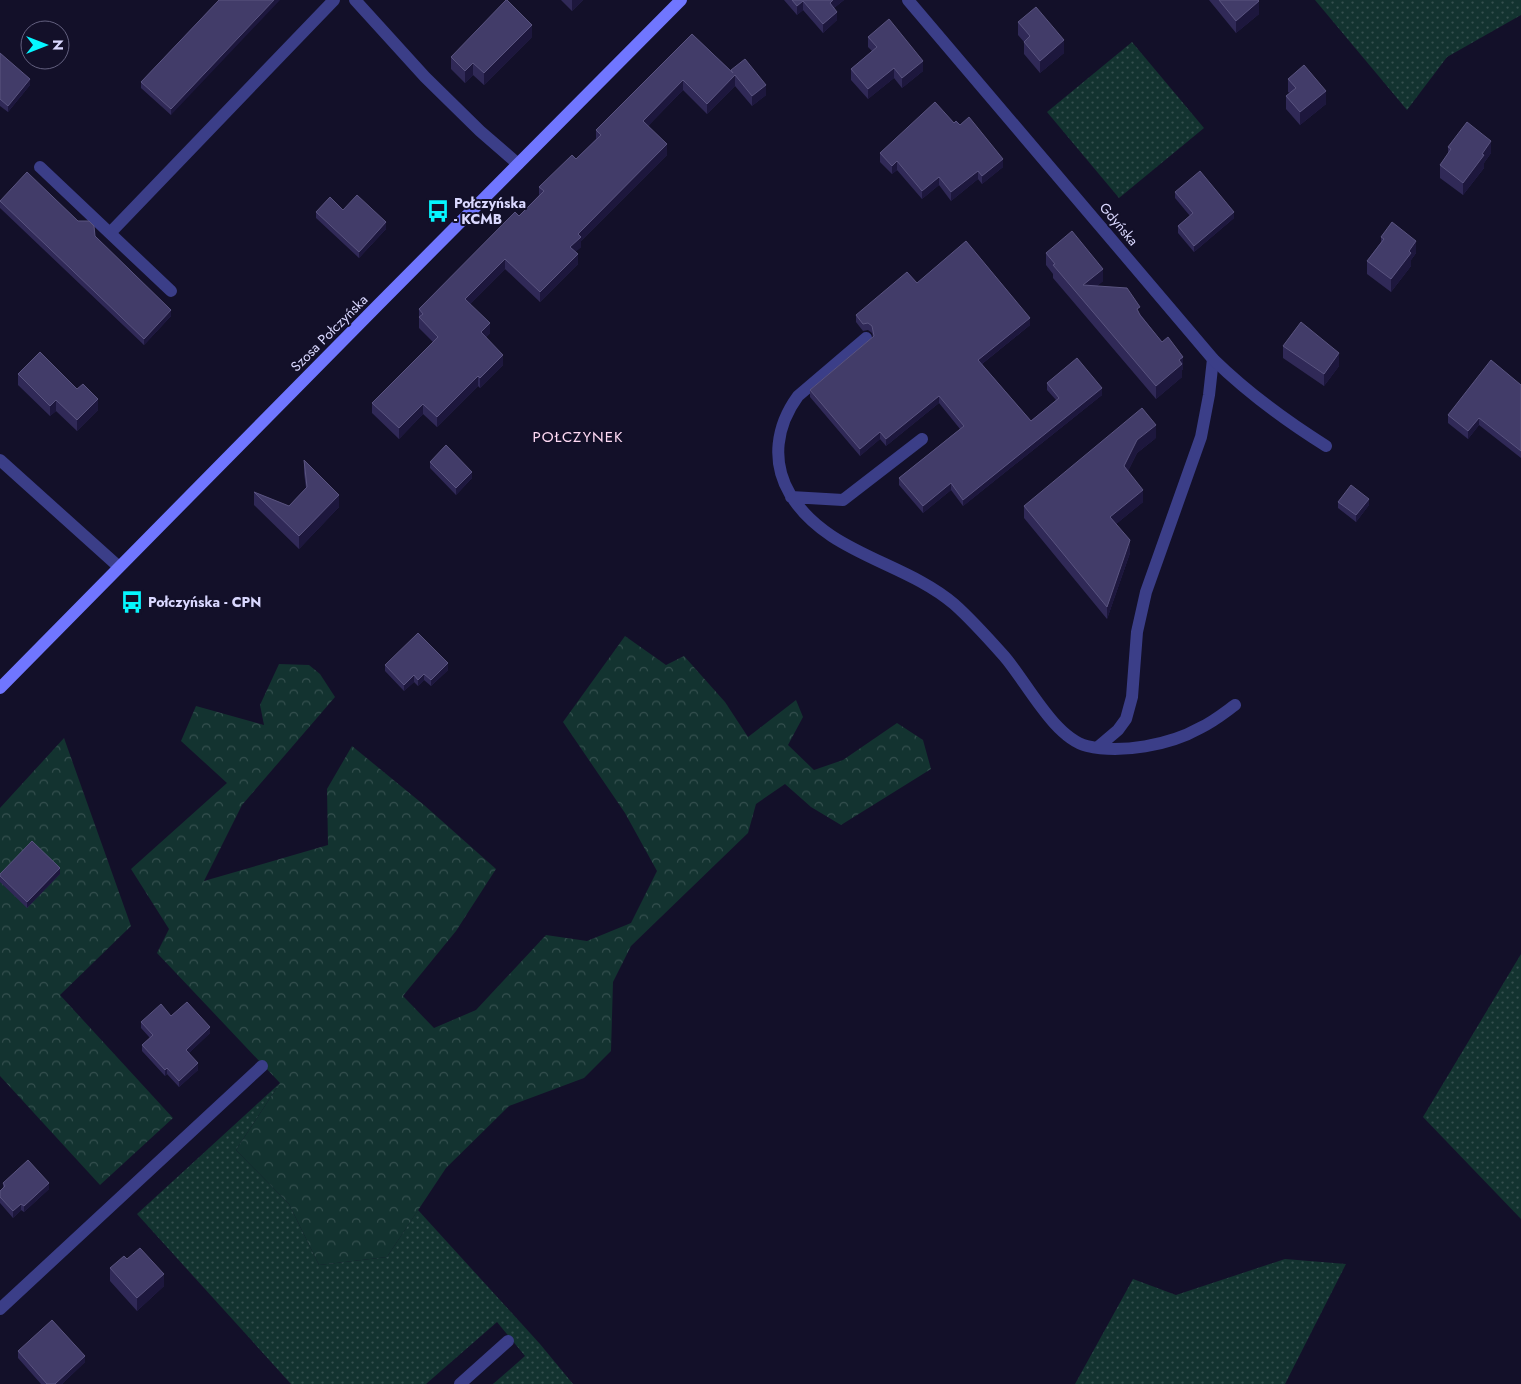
<svg xmlns="http://www.w3.org/2000/svg" width="1521" height="1384" viewBox="0 0 1521 1384" font-family="Jost,sans-serif">
	<style>
		.grass { fill: url(#grass-dots) }
		.forest { fill: url(#forest-crowns) }
		.lines { fill: none; stroke-linecap: round; stroke-linejoin: round }
		.service { stroke: #3b3e88; stroke-width: 12 }
		.minor { stroke: #3b3e88; stroke-width: 12 }
		.secondary { stroke: #7076ff; stroke-width: 12 }
		.wall { fill: #302957 }
		.shaded-wall { fill: #1d173d }
		.building { fill: #423c69; stroke: #5a5480 }
		.labels { text-anchor: middle; dominant-baseline: central; stroke-width: 4; stroke-linejoin: round; paint-order: stroke }
		.poi-label { font-size: 14px; font-weight: bold; fill: #dad8ff; stroke: #131029; text-anchor: start }
		.street-label { font-size: 14px; fill: #dad8ff; stroke: #131029 }
		.neighbourhood-label { font-size: 15px; letter-spacing: 1px; fill: #ffdaf4; stroke: #131029 }
	</style>
	<defs>
		<pattern id="grass-dots" width="8" height="8" patternUnits="userSpaceOnUse" patternTransform="scale(1.25)"><rect width="8" height="8" fill="#133330"/><path d="M2 2h.1M6 6h.1" fill="none" stroke="#35504f" stroke-width="1.8" stroke-linecap="round"/></pattern>
		<pattern id="forest-crowns" width="20" height="18" patternUnits="userSpaceOnUse" patternTransform="scale(1.25)"><rect width="20" height="18" fill="#133330"/><path d="M2 6a3 3 0 1 1 6 0M12 15a3 3 0 1 1 6 0" fill="none" stroke="#35504f"/></pattern>
	</defs>
	<rect width="100%" height="100%" fill="#131029"/>
	<path class="grass" d="M1315,0H1521V15L1447,57L1407,110Z
		M1132,42L1204,128L1119,198L1047,112Z
		M1521,954V1219L1423,1117Z
		M280,1083L236,1150L289,1204L319,1265L387,1257L418,1210L540,1344L573,1384H493L525,1356L497,1322L426,1384H291L137,1214Z
		M1285,1259L1346,1264L1285,1384H1075L1133,1279L1176,1295Z"/>
	<path class="forest" d="M625,636L666,665L684,656L725,702L748,737L796,700L803,717L788,745L814,770L843,760L897,723L923,740L931,769L841,825L811,807L785,784L756,804L748,833L631,946L613,982L611,1051L584,1078L509,1106L446,1168L387,1257L319,1265L289,1204L236,1150L280,1083L157,953L169,929L131,869L227,783L181,741L196,706L264,725L260,705L279,664L309,665L320,674L335,697L242,805L204,881L328,845L327,789L352,746L424,805L496,869L456,931L403,996L434,1028L476,1010L546,935L587,941L631,923L657,871L625,813L563,722Z
		M64,738L131,926L60,995L173,1118L100,1185L0,1076V808Z"/>
	<g class="lines">
		<path class="service" d="M355,0L425,77L480,131L518,164
			M40,167L171,291
			M110,233L334,0
			M866,338L798,396C776,426 771,462 790,494C826,554 904,561 954,604C972,620 988,638 1004,656C1026,681 1054,738 1087,746C1121,754 1170,745 1200,728C1213,722 1224,713 1235,705
			M0,460L119,567
			M791,497L843,500L922,439
			M1098,747L1118,730L1126,719L1132,697L1137,632L1146,592L1201,437L1209,395L1213,359"/>
		<path class="minor" d="M908,0L1213,359C1248,393 1286,421 1326,446
			M0,1309L262,1066
			M460,1384L508,1341"/>
		<path class="secondary" d="M0,688L377,306L681,0"/>
	</g>
	<path class="wall" d="M219,0L171,115L141,88V82Z
		M561,0H583L572,11Z
		M784,0H844L834,8L837,20L823,33L803,10L797,15Z
		M1209,0H1258L1259,14L1236,33Z
		M1018,22L1064,53L1040,73L1024,54V42L1018,35Z
		M692,34L731,71L766,95L752,106L735,86L707,114L683,90L648,126L667,155L581,241V247L575,252L578,264L540,302L505,269L470,304L490,333L486,337L503,365L480,388L478,386L437,427L423,414L399,439L372,413V403L433,342L419,328V309L519,216L539,195V187L576,159L596,139V130Z
		M532,37L484,85L473,75L465,83L451,69V57Z
		M868,37L923,71L902,88L894,78L868,99L851,80V69L872,51L868,47Z
		M0,53L30,85L8,112L0,106Z
		M1288,79L1326,104L1300,125L1286,109V96L1290,93L1288,92Z
		M954,123L960,125L1003,167L982,184L978,179L951,201L939,185L922,199L897,170L892,174L880,162V153Z
		M1448,147L1491,153L1484,163V168L1463,195L1440,178V165L1448,154Z
		M1175,192L1234,218L1194,252L1178,233V226L1190,216L1175,198Z
		M0,201L95,236L171,316L144,345L0,208Z
		M343,210L386,229L359,258L316,218V212Z
		M1381,237L1416,253L1411,260V266L1391,292L1367,274V261L1381,242Z
		M1046,253L1103,281L1097,286L1140,314L1183,369L1182,370V377L1156,399L1053,278V274L1046,265Z
		M917,283L1030,325L982,364L1031,421L1056,400L1047,390V383L1102,395L963,506L951,490L923,513L899,485V478L960,429L939,403L886,446L880,439L860,456L810,397V390L873,337L872,333L868,330L863,331L856,322V315Z
		M1283,346L1339,366L1324,386L1283,358Z
		M18,374L98,410L77,431L56,411L50,416L18,385Z
		M1521,385V458L1479,425L1468,439L1448,423V415Z
		M1156,438L1137,453L1128,471L1143,502L1116,524L1130,553L1107,619L1024,518V506Z
		M304,460L339,507L299,549L254,505V492L289,506L306,488L304,473Z
		M430,462L472,478L456,495L430,468Z
		M1338,502L1369,505L1356,522L1338,508Z
		M385,665L448,670L431,686L424,680L418,686L414,682L404,691L385,671Z
		M0,874H60L27,908L0,882Z
		M171,1016L210,1033L189,1053L198,1070L179,1087L167,1074L165,1076L142,1051V1045L150,1038L141,1028V1022Z
		M3,1183L49,1189L24,1212L21,1210L13,1218L0,1203V1191L3,1188Z
		M127,1259L164,1286L137,1311L110,1281V1268Z
		M18,1351L85,1362L62,1384H41L18,1358Z"/>
	<path class="shaded-wall" d="M274,0H280L171,115V109Z
		M572,0H583L572,11Z
		M833,0H844L830,11V3Z
		M803,1V10L797,15V6Z
		M1259,1V14L1236,33V21Z
		M837,12V20L823,33V24Z
		M532,25V37L484,85V73Z
		M1064,40V53L1040,73V61Z
		M923,61V71L902,88V78Z
		M473,63V75L465,83V71Z
		M894,68V78L868,99V89Z
		M735,75V86L707,114V104Z
		M30,79V85L8,112V106Z
		M683,80V90L643,131V121Z
		M766,85V95L752,106V96Z
		M1326,91V104L1300,125V112Z
		M1491,141V153L1484,163V168L1463,195V183L1482,154Z
		M667,144V155L581,241V247L570,257V247L578,234Z
		M1003,159V167L982,184V176Z
		M897,161V170L892,174V166Z
		M978,171V179L951,201V192Z
		M939,177V185L922,199V191Z
		M1234,212V218L1194,252V246Z
		M386,222V229L359,258V252Z
		M1416,241V253L1411,260V266L1391,292V279Z
		M578,254V264L540,302V292Z
		M505,259V269L465,309V299Z
		M1103,269V281L1083,298V285Z
		M171,310V316L144,345V339Z
		M1030,318V325L978,367V360Z
		M490,323V333L481,342V332Z
		M1339,353V366L1324,386V374Z
		M503,355V365L480,388V378Z
		M1183,357V369L1182,370V377L1156,399V386L1179,360Z
		M478,376V386L437,427V417Z
		M1102,388V395L963,506V500Z
		M939,396V403L886,446V439Z
		M98,399V410L77,431V420Z
		M56,400V411L50,416V406Z
		M423,404V414L399,439V428Z
		M1479,418V425L1468,439V431Z
		M1156,425V438L1137,453L1124,479V466L1137,440Z
		M880,432V439L860,456V449Z
		M472,472V478L456,495V488Z
		M951,483V490L923,513V506Z
		M1143,490V502L1110,529V517Z
		M339,495V507L299,549V536Z
		M1369,499V505L1356,522V515Z
		M1130,540V553L1107,619V607Z
		M448,663V670L431,686V680Z
		M424,674V680L418,686V680Z
		M414,675V682L404,691V685Z
		M60,868V874L27,908V902Z
		M210,1027V1033L186,1056V1050Z
		M198,1063V1070L179,1087V1081Z
		M167,1068V1074L165,1076V1070Z
		M49,1183V1189L24,1212V1206Z
		M21,1204V1210L13,1218V1211Z
		M164,1274V1286L137,1311V1298Z
		M85,1356V1362L62,1384H55Z"/>
	<path class="building" d="M219,0H274L171,109L141,82Z
		M506,0H507L532,25L484,73L473,63L465,71L451,57Z
		M792,0H833L830,3L837,12L823,24L803,1L797,6Z
		M1219,0H1258L1259,1L1236,21Z
		M1036,7L1064,40L1040,61L1024,42L1030,36L1018,22Z
		M889,19L923,61L902,78L894,68L868,89L851,69L877,47L868,37Z
		M692,34L733,73L731,70L745,59L766,85L752,96L735,75L707,104L683,80L643,121L667,144L578,234L581,237L570,247L578,254L540,292L505,259L465,299L490,323L481,332L503,355L480,378L478,376L437,417L423,404L399,428L372,403L438,337L419,317L423,314L419,309L515,212L519,216L544,191L539,187L572,155L576,159L601,135L596,130Z
		M0,53L30,79L8,106L0,99Z
		M1304,65L1326,91L1300,112L1286,96L1296,88L1288,79Z
		M935,102L954,123L956,121L960,125L969,117L1003,159L982,176L978,171L951,192L939,177L922,191L897,161L892,166L880,153Z
		M1467,122L1491,141L1482,154L1484,155L1463,183L1440,165L1451,149L1448,147Z
		M1200,171L1234,212L1194,246L1178,226L1193,213L1175,192Z
		M27,172L78,221H89L94,226L95,236L171,310L144,339L0,201Z
		M357,195L386,222L359,252L316,212L330,197L343,210Z
		M1392,222L1416,241L1409,251L1411,253L1391,279L1367,261L1384,239L1381,237Z
		M1072,231L1103,269L1083,285L1127,288L1140,307L1137,309L1140,315L1162,342L1168,337L1183,357L1179,360L1182,364L1156,386L1053,265L1055,264L1046,253Z
		M966,241L1030,318L978,360L1031,421L1059,398L1047,383L1077,358L1102,388L963,500L951,483L923,506L899,478L964,426L939,396L886,439L880,432L860,449L810,390L874,336L872,326L868,323L863,324L856,315L907,272L917,283Z
		M1301,322L1339,353L1324,374L1283,346Z
		M40,352L77,389L83,384L98,399L77,420L56,400L50,406L18,374Z
		M1491,360L1521,385V451L1479,418L1468,431L1448,415Z
		M1142,408L1156,425L1137,440L1124,466L1143,490L1110,517L1130,540L1107,607L1024,506Z
		M446,445L472,472L456,488L430,462Z
		M304,460L339,495L299,536L254,492L289,506L307,487Z
		M1351,485L1369,499L1356,515L1338,502Z
		M418,633L448,663L431,680L424,674L418,680L414,675L404,685L385,665Z
		M32,841L60,868L27,902L0,876V874Z
		M187,1002L210,1027L186,1050L198,1063L179,1081L167,1068L165,1070L142,1045L153,1035L141,1022L161,1004L171,1016Z
		M28,1160L49,1183L24,1206L21,1204L13,1211L0,1197V1191L5,1186L3,1183Z
		M140,1248L164,1274L137,1298L110,1268L124,1256L127,1259Z
		M52,1320L85,1356L55,1384H47L18,1351Z"/>
	<defs>
		<symbol id="bus-bare" viewBox="-9 -9 18 18"><path d="M-5-6H5V4H4V6H2V4H-2V6H-4V4H-5ZM-3.5-4V0h7V-4ZM-3.5 1.2v1.5H-2V1.2ZM2 1.2v1.5H3.5V1.2Z" fill="#05f6ff" stroke="#131029" stroke-width="2.5" paint-order="stroke"/></symbol>
	</defs>
	<g fill-rule="evenodd">
		<use href="#bus-bare" x="422" y="195" width="32" height="32"/>
		<use href="#bus-bare" x="116" y="586" width="32" height="32"/>
	</g>
	<g class="labels">
		<g class="poi-label">
			<text x="454" y="203">Połczyńska<tspan x="454" dy="16">- KCMB</tspan></text>
			<text x="148" y="602">Połczyńska - CPN</text>
		</g>
		<g class="street-label">
			<text transform="translate(1119 224) rotate(50)">Gdyńska</text>
			<text transform="translate(329 333) rotate(-45)">Szosa Połczyńska</text>
		</g>
		<g class="neighbourhood-label">
			<text x="578" y="437">POŁCZYNEK</text>
		</g>
	</g>
	<g transform="translate(45 45) rotate(90)"><circle r="24" fill="#131029" stroke="#63607f"/>
	<path d="M0-4L9 19L0 12L-9 19Z" fill="#05f6ff"/>
	<text y="-8" font-size="14" font-weight="bold" text-anchor="middle" fill="#dad8ff">N</text>
	</g>
</svg>
